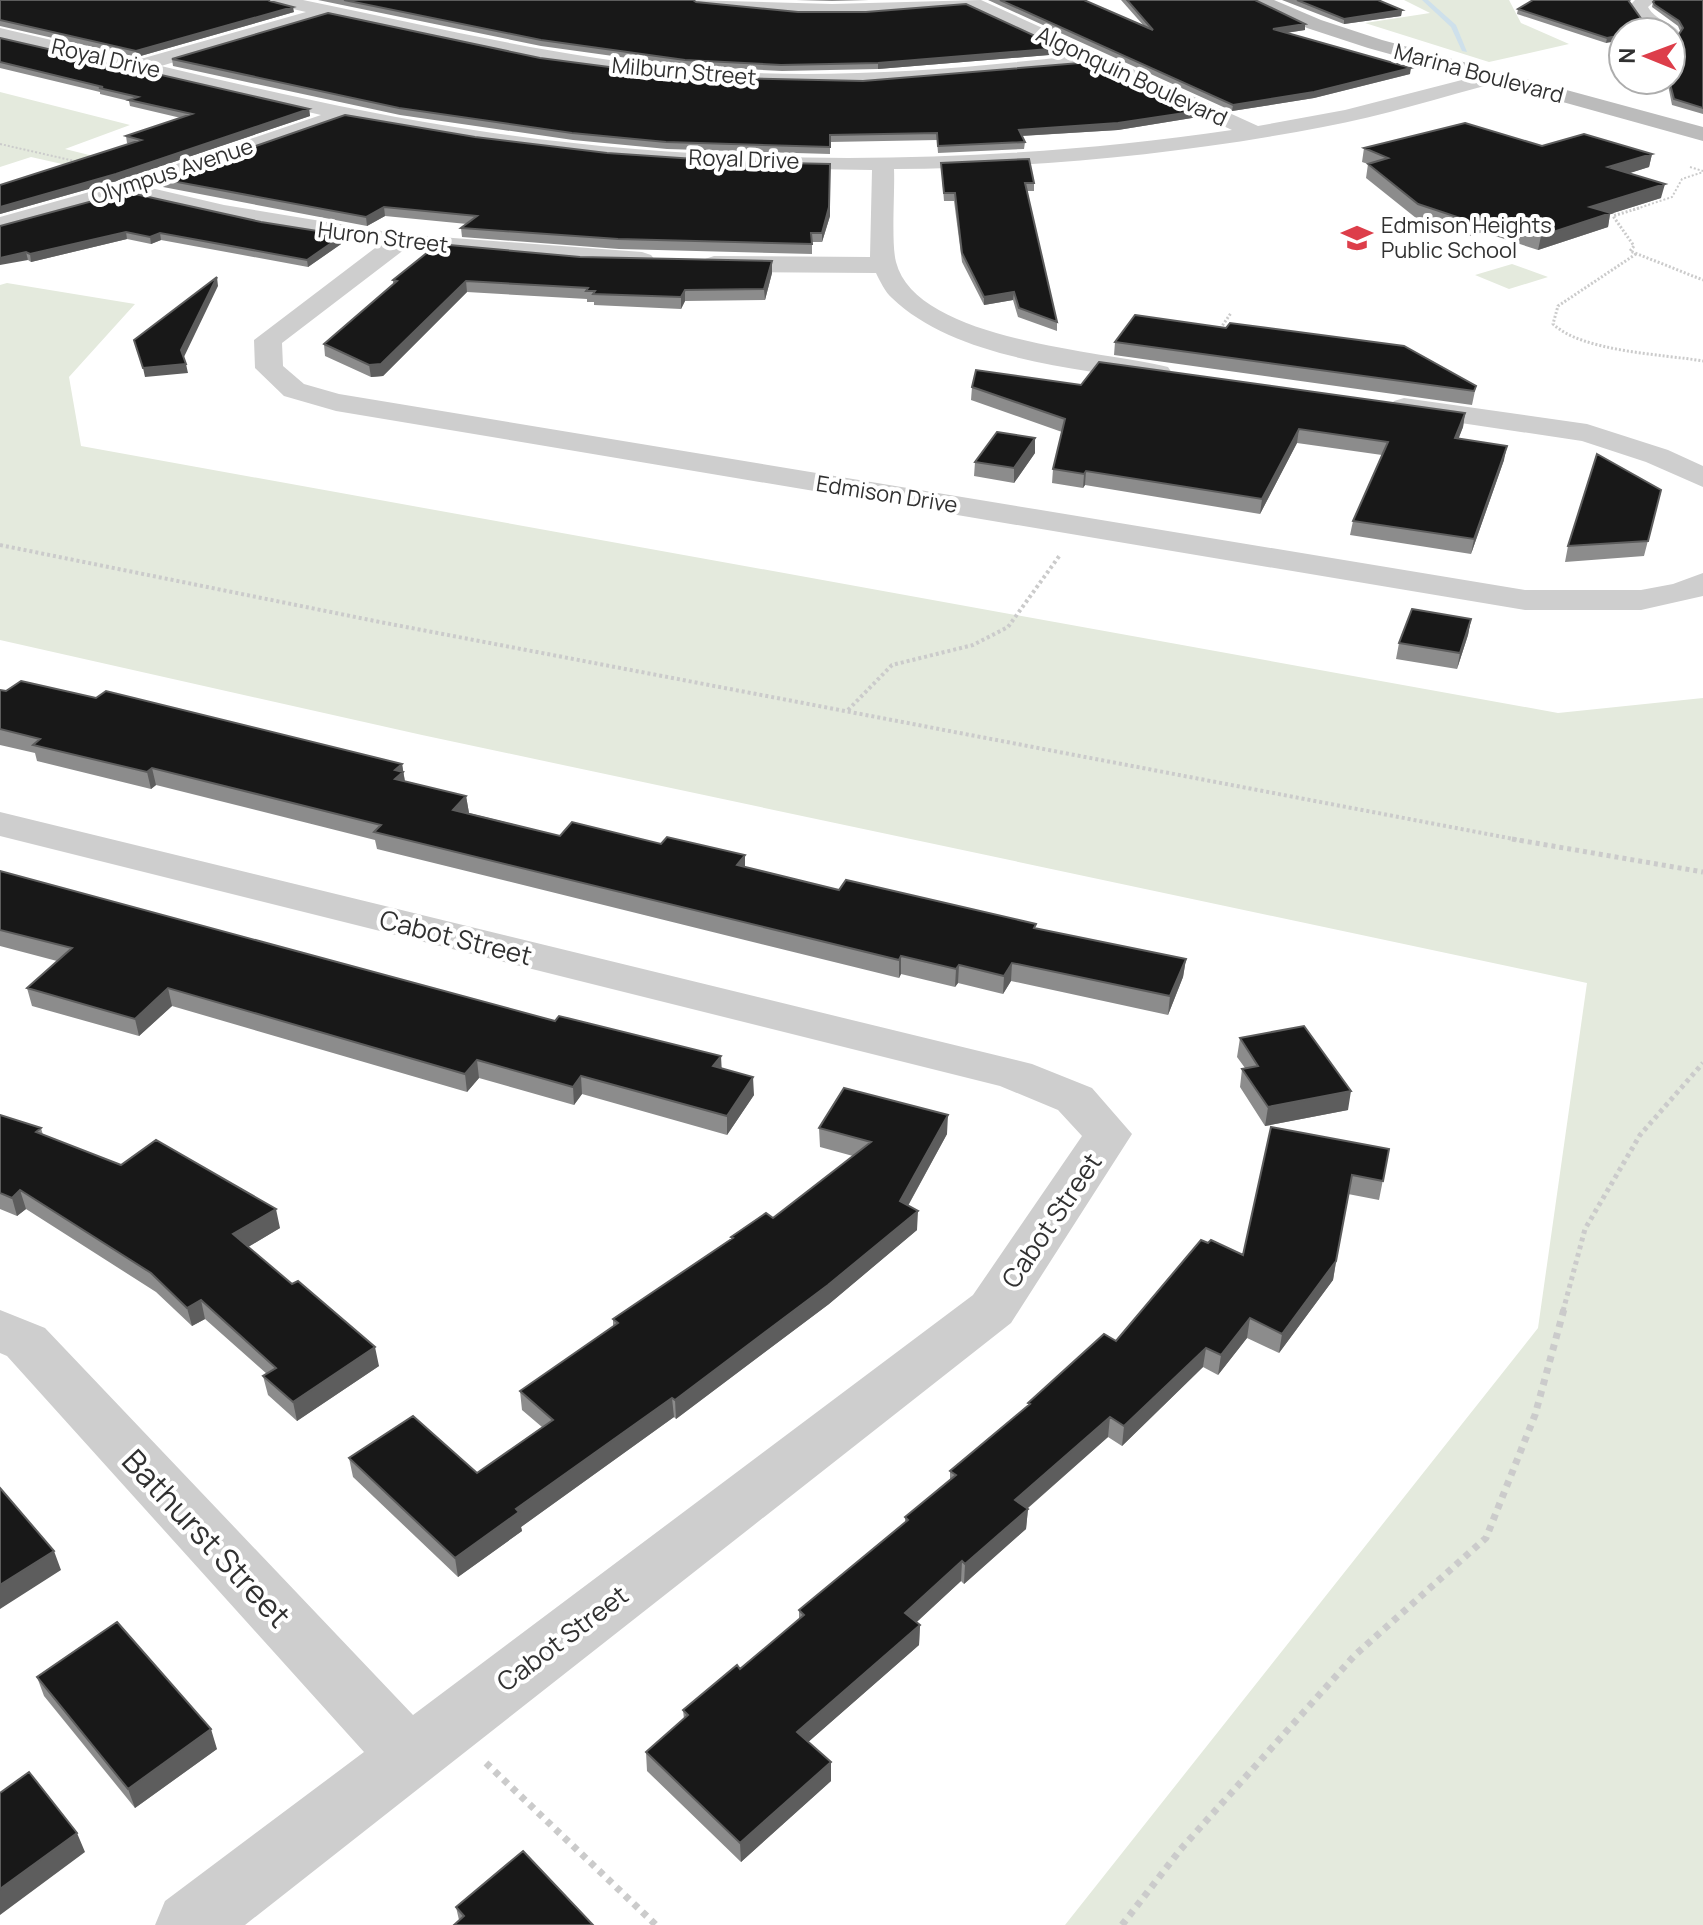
<svg xmlns="http://www.w3.org/2000/svg" width="1703" height="1925" viewBox="0 0 1703 1925" font-family="Manrope,sans-serif">
	<style>
		.green { fill: #e4eadd }
		.lines { fill: none; stroke-linecap: round; stroke-linejoin: round }
		.stream { fill: #cee0eb; fill-rule: evenodd }
		.path-far4 { stroke: #cbcbcb; stroke-width: 2; stroke-dasharray: 2 2; stroke-linecap: butt }
		.path-far3 { stroke: #cbcbcb; stroke-width: 3; stroke-dasharray: 2 2; stroke-linecap: butt }
		.path-far2 { stroke: #cbcbcb; stroke-width: 4; stroke-dasharray: 3 3; stroke-linecap: butt }
		.path-far1 { stroke: #cbcbcb; stroke-width: 5; stroke-dasharray: 4 4; stroke-linecap: butt }
		.path { stroke: #cbcbcb; stroke-width: 7; stroke-dasharray: 6 6; stroke-linecap: butt }
		.street { fill: #cecece; fill-rule: evenodd }
		.secondary { fill: #bbb; fill-rule: evenodd }
		.wall { fill: #8c8c8c }
		.shaded-wall { fill: #5d5d5d }
		.building { fill: #181818; stroke: #5d5d5d; stroke-width: 2 }
		.labels { text-anchor: middle; dominant-baseline: central; stroke-width: 8; stroke-linejoin: round; paint-order: stroke }
		.far-street-label { font-size: 22px; fill: #313131; stroke: #fff }
		.far-poi-label { font-size: 22px; fill: #313131; stroke: #fff; text-anchor: start }
		.street-label { font-size: 26px; fill: #313131; stroke: #fff }
		.near-street-label { font-size: 32px; fill: #313131; stroke: #fff }
	</style>
	<rect width="100%" height="100%" fill="#fff"/>
	<path class="green" d="M1404,0H1509L1521,23L1569,44L1489,62L1365,23L1430,13Z
		M0,92L130,125L65,149L150,170L124,178L31,157L0,167Z
		M1512,264L1548,277L1509,289L1475,275Z
		M7,283L135,304L69,377L81,446L1558,713L1703,698V1925H1065L1538,1328L1587,983L422,735L0,640V285Z"/>
	<g class="lines">
		<path class="stream" d="M1422,0H1428L1456,25L1467,52L1462,51L1451,27Z"/>
		<path class="path-far4" d="M0,144L79,162
			M1690,167L1703,171
			M1633,210L1672,197L1682,179L1703,172"/>
		<path class="path-far3" d="M1639,208L1613,216L1634,246L1630,251L1703,280
			M1636,254L1558,306L1553,324C1583,352 1662,354 1703,361
			M1218,332L1231,313"/>
		<path class="path-far2" d="M0,545L380,622L1524,841
			M848,710L892,665L973,645L1008,627L1060,555"/>
		<path class="path-far1" d="M1512,839L1703,872
			M1563,1311L1585,1229L1640,1135L1703,1063"/>
		<path class="path" d="M486,1763L656,1925
			M1122,1925L1180,1850L1354,1656L1486,1538L1535,1415L1564,1309"/>
		<path class="street" d="M268,0H303C429,26 556,57 685,69C813,80 944,71 1072,56L966,7L866,15H798L731,10L697,5L688,0L832,4L981,0L1258,126L1345,110L1493,72L1500,74L1503,78L1500,82C1441,97 1383,116 1323,127C1182,154 1038,168 894,169C895,192 891,243 896,262C916,341 1103,351 1168,367L1172,373L1168,379L1158,381C1076,369 954,358 892,298C885,292 880,281 876,273L714,272L705,269L701,264L705,259L714,256L870,257L872,170L744,168L551,154L346,120L151,188L224,205L400,234L642,252L651,255L655,260L651,265L642,268L405,249L282,343L283,366L304,384L339,394L1525,590H1641L1673,584L1703,573V596L1641,610H1525L336,411L284,396L255,368L254,340L379,245L224,219L127,196L0,231V217L118,184L321,115L0,40V28L137,60L306,12L271,4ZM329,16L541,61L687,81L863,85L980,77L1092,65L1232,130C987,166 725,168 480,131C372,115 267,91 161,66Z
			M1635,0H1656L1648,7C1656,21 1670,21 1679,32L1677,36L1671,37V32C1648,32 1640,25 1629,6Z
			M1404,398L1587,424L1668,450L1703,466V487L1646,462L1582,441L1394,413L1389,407L1394,401Z
			M0,812L1032,1064L1092,1088L1132,1134L1011,1323L245,1925H155L165,1901L364,1752L7,1356L0,1353V1310L45,1328L413,1715L973,1295L1082,1136L1058,1110L1000,1086L0,836Z"/>
		<path class="secondary" d="M1250,0H1274L1321,20L1382,40L1703,127V141L1368,48L1307,28Z"/>
	</g>
	<path class="wall" d="M0,0L270,1L294,12L137,57L0,26Z
		M318,0H693L696,2L1061,54L878,69L782,71L685,66L541,46Z
		M796,0H869L832,1Z
		M988,0H1084L1144,26L1121,0H1255L1305,30L1286,33L1410,74L1314,98L1232,111Z
		M1282,0H1378L1402,10L1401,16L1344,24Z
		M1631,0L1629,3L1645,24L1670,32H1623L1606,43L1517,14L1518,9Z
		M1703,0V114L1672,105L1667,80H1671L1679,34L1680,31L1678,26L1652,7L1653,2Z
		M0,38L309,109L310,116L117,181L0,214V185L131,144L127,143L126,136L181,118L130,106L129,101L100,94V92L0,68Z
		M540,58L686,77L1198,111V117L1118,130L1022,136L1025,142L1024,149L938,153L937,140L830,142V154L667,149L573,140L400,115L173,66L172,59Z
		M1542,146L1652,154L1649,167L1629,173L1661,198L1610,214L1608,227L1538,250L1483,232L1469,236L1416,218L1366,178L1368,164L1362,162L1364,148Z
		M941,163L1034,183V191H1027L1057,322V331L1018,317L1013,300L984,305L962,262L954,201H944Z
		M161,179L830,216L822,242H812V254L619,249L462,237L461,228L467,224L385,216L367,226L163,187Z
		M0,226L344,242L308,267L161,240L151,244L127,239L31,262L28,260Z
		M580,257L772,261V273L765,300L685,301L681,309L594,305V302H587V299L467,292L383,376L371,377L325,356L324,344L393,284V280Z
		M1115,342L1476,386L1472,405L1114,355Z
		M1081,385L1465,413L1463,427L1458,439L1504,460L1471,554L1350,535L1353,521L1382,455L1297,443L1260,514L1085,485L1083,488L1052,483L1053,469L1062,432L971,400L972,387Z
		M1035,453L1014,483L974,476L975,462Z
		M1661,490L1644,556L1565,562L1568,546Z
		M1471,619L1468,635L1457,669L1396,659L1399,643Z
		M0,690L96,698L402,764L405,781L466,796L469,813L560,836L661,844L745,855V867L839,890L1035,928L1186,959L1183,977L1168,1015L1011,981L1003,994L958,983L955,987L901,974L899,978L377,849L375,840L156,785L151,789L37,761L35,753L0,745Z
		M0,871L555,1021L721,1056V1068L754,1095L727,1135L582,1094L574,1105L479,1078L467,1092L172,1006L139,1036L32,1006L27,988L57,961L0,946Z
		M1240,1038L1348,1110L1265,1126L1240,1087L1242,1069L1245,1068L1237,1057Z
		M0,1115L41,1128L43,1135L280,1228L248,1247L379,1366L297,1421L268,1395L263,1376L267,1374L205,1319L192,1326L156,1292L26,1209L17,1216L0,1209Z
		M819,1128L947,1134L908,1206L917,1230L829,1304L676,1419L674,1417L521,1527L522,1531L458,1577L353,1477L349,1458L477,1473L542,1427L522,1410L520,1391L613,1326V1319L731,1239V1237L773,1218L853,1156L820,1147Z
		M1389,1149L1379,1200L1348,1194L1333,1280L1279,1353L1247,1338L1218,1375L1203,1367L1122,1446L1108,1437L1027,1509H1028L1026,1529L964,1584L961,1581L916,1622L920,1625L919,1645L808,1742L831,1762V1781L741,1862L647,1771L646,1752L684,1719L683,1710L740,1669L799,1619V1610L905,1522V1517L950,1480V1471L1028,1406V1403L1116,1341L1208,1243L1243,1255Z
		M37,1677L217,1749L135,1808L44,1696Z
		M456,1907L593,1925L459,1920Z"/>
	<path class="shaded-wall" d="M293,7L294,12L137,57L136,51Z
		M1402,10L1401,16L1344,24V19Z
		M1305,24V30L1272,35L1273,29Z
		M1623,35V40L1606,43L1607,38Z
		M1061,48V54L878,69V63Z
		M1411,68L1410,74L1314,98L1232,111L1233,105Z
		M309,109L310,116L117,181L0,214V207Z
		M1198,111V117L1118,130L1019,136V130Z
		M1652,154L1649,167L1605,181L1608,167Z
		M830,164V216L822,242V233Z
		M1665,184L1661,198L1610,214L1608,227L1538,250L1541,236L1590,207Z
		M384,207L385,216L367,226L366,217Z
		M1486,217L1483,232L1469,236L1472,222Z
		M126,232L127,239L31,262L30,254Z
		M160,233L161,240L151,244L150,237Z
		M343,235L344,242L308,267L307,260Z
		M26,252L28,260L0,265V258Z
		M772,261V273L765,300L764,289Z
		M217,277L218,286L183,359L181,350Z
		M466,281L467,292L383,376L371,377L369,365Z
		M685,290V301L681,309V297Z
		M1014,292L1013,300L984,305V297Z
		M186,364L188,373L145,377L143,368Z
		M1465,413L1463,427L1453,453L1455,438Z
		M1299,429L1297,443L1260,514L1262,499Z
		M1035,438V453L1014,483V468Z
		M1507,446L1504,460L1471,554L1474,539Z
		M1086,471L1085,485L1083,488L1084,474Z
		M1471,619L1468,635L1457,669L1460,653Z
		M402,764L406,789L398,796L395,770Z
		M152,768L156,785L151,789L147,772Z
		M466,796L469,813L453,810Z
		M745,855V872L737,865Z
		M901,956V974L899,978V960Z
		M1186,959L1183,977L1168,1015L1170,996Z
		M1012,963L1011,981L1003,994L1004,976Z
		M959,965L958,983L955,987L956,969Z
		M168,988L172,1006L139,1036L135,1019Z
		M721,1056L722,1074L713,1066Z
		M477,1060L479,1078L467,1092L465,1074Z
		M581,1076L582,1094L574,1105L573,1087Z
		M753,1077L754,1095L727,1135V1116Z
		M1351,1091L1348,1110L1265,1126L1268,1107Z
		M948,1115L947,1134L900,1220V1201Z
		M20,1190L26,1209L17,1216L12,1198Z
		M276,1209L280,1228L238,1253L233,1234Z
		M918,1211L917,1230L829,1304L676,1419L675,1400Z
		M1336,1261L1333,1280L1279,1353L1282,1334Z
		M201,1300L205,1319L192,1326L187,1308Z
		M1250,1318L1247,1338L1218,1375L1221,1355Z
		M375,1347L379,1366L297,1421L293,1402Z
		M1206,1348L1203,1367L1122,1446L1124,1426Z
		M672,1398L674,1417L521,1527L522,1531L458,1577L455,1558L516,1509Z
		M1110,1417L1108,1437L1014,1520L1015,1500Z
		M1028,1509L1026,1529L964,1584L965,1564Z
		M54,1551L61,1570L0,1609V1585Z
		M962,1561L961,1581L905,1633V1613Z
		M920,1625L919,1645L798,1751L797,1732Z
		M211,1729L217,1749L135,1808L128,1789Z
		M831,1762V1781L741,1862L740,1843Z
		M77,1833L85,1852L0,1915V1889Z"/>
	<path class="building" d="M0,0H268L270,1L293,7L136,51L0,20Z
		M344,0H693L696,2L798,12H866L966,4L1061,48L878,63L781,65L685,60L541,40Z
		M1000,0H1084L1153,30L1127,0H1255L1305,24L1273,29L1411,68L1314,92L1233,105Z
		M1297,0H1378L1402,10L1344,19Z
		M1533,0H1628L1645,24L1669,30L1670,32H1658L1657,29L1639,32H1623V35L1607,38L1518,9Z
		M1655,0H1703V108L1674,99L1669,80H1671V34H1679L1683,28L1679,21L1655,5L1653,2Z
		M328,13L540,58L686,77L863,81L1092,62L1198,111L1118,123L1019,130L1025,142L938,146L937,133L830,135V147L666,142L572,133L399,108L172,59Z
		M0,38L309,109L116,174L0,207V185L141,140L126,136L192,114L129,100L138,97L99,88L103,87L0,62Z
		M345,115L475,137L607,153L739,162L830,164L829,207L822,233H811L812,244L618,239L461,228L477,216L384,207L366,217L161,179Z
		M1465,123L1542,146L1584,134L1652,154L1608,167L1665,184L1590,207L1611,213L1541,236L1486,217L1472,222L1418,204L1368,164L1388,158L1364,148Z
		M1029,159L1034,183H1025L1057,322L1019,308L1014,292L984,297L962,253L955,193H944L941,163Z
		M126,192L261,222L343,235L307,260L160,233L150,237L126,232L30,254L26,252L0,258V226Z
		M438,244L580,257L772,261L764,289L685,290L681,297L593,294L595,291H586L588,288L466,281L381,364L369,365L324,344L397,281L393,280Z
		M217,277L181,350L186,364L143,368L134,340Z
		M1135,315L1226,328L1230,323L1404,346L1476,386L1474,391L1115,342Z
		M1099,362L1465,413L1455,438L1507,446L1474,539L1353,521L1388,442L1299,429L1262,499L1086,471L1084,474L1053,469L1065,419L972,387L976,370L1081,385Z
		M997,432L1035,438L1014,468L975,462Z
		M1597,454L1661,490L1648,541L1568,546Z
		M1412,609L1471,619L1460,653L1399,643Z
		M21,681L96,698L106,691L402,764L395,770L403,772L395,779L466,796L453,810L560,836L572,822L661,844L667,837L745,855L737,865L839,890L846,880L1036,924L1034,928L1186,959L1170,996L1012,963L1004,976L959,965L956,969L901,956L899,960L374,832L381,825L152,768L147,772L33,745L40,739L0,729V690L6,691Z
		M0,871L555,1021L559,1016L721,1056L713,1066L753,1077L727,1116L581,1076L573,1087L477,1060L465,1074L168,988L135,1019L27,988L72,948L0,930Z
		M1304,1026L1351,1091L1268,1107L1242,1069L1258,1066L1240,1038Z
		M844,1088L948,1115L900,1201L918,1211L828,1285L675,1400L672,1398L516,1509L519,1512L455,1558L349,1458L413,1416L477,1473L553,1420L520,1391L618,1323L613,1319L733,1238L731,1237L766,1213L773,1218L871,1142L819,1128Z
		M0,1115L41,1128L36,1132L121,1165L156,1140L276,1209L233,1234L292,1284L298,1281L375,1347L293,1402L263,1376L276,1368L201,1300L187,1308L151,1273L20,1190L12,1198L0,1193Z
		M1271,1127L1389,1149L1383,1181L1352,1175L1336,1261L1282,1334L1250,1318L1221,1355L1206,1348L1124,1426L1110,1417L1015,1500L1028,1509L965,1564L962,1561L905,1613L920,1625L797,1732L831,1762L740,1843L646,1752L688,1715L683,1710L737,1665L740,1669L804,1615L799,1610L908,1520L905,1517L956,1475L950,1471L1030,1404L1028,1403L1104,1334L1116,1341L1201,1240L1208,1243L1211,1240L1243,1255Z
		M0,1488L54,1551L0,1585Z
		M117,1622L211,1729L128,1789L37,1677Z
		M29,1772L77,1833L0,1889V1793Z
		M523,1851L593,1925H454L464,1916L456,1907Z"/>
	<defs>
		<symbol id="school-bare" viewBox="-9 -9 18 18"><path d="M0-5L7-2L0 1L-7-2ZM-4 1L0 2.5L4 1V4Q0 6-4 4Z" fill="#dd3e4a" stroke="#fff" stroke-width="2.5" paint-order="stroke"/></symbol>
	</defs>
	<g fill-rule="evenodd">
		<use href="#school-bare" x="1335" y="216" width="44" height="44"/>
	</g>
	<g class="labels">
		<g class="far-street-label">
			<text transform="translate(106 58) rotate(13)">Royal Drive</text>
			<text transform="translate(684 71) rotate(5)">Milburn Street</text>
			<text transform="translate(1479 73) rotate(15)">Marina Boulevard</text>
			<text transform="translate(1132 76) rotate(25)">Algonquin Boulevard</text>
			<text transform="translate(744 159) rotate(2)">Royal Drive</text>
			<text transform="translate(172 171) rotate(-18)">Olympus Avenue</text>
			<text transform="translate(383 237) rotate(7)">Huron Street</text>
			<text transform="translate(887 494) rotate(9)">Edmison Drive</text>
		</g>
		<g class="far-poi-label">
			<text x="1381" y="225">Edmison Heights<tspan x="1381" dy="25">Public School</tspan></text>
		</g>
		<g class="street-label">
			<text transform="translate(456 937) rotate(14)">Cabot Street</text>
			<text transform="translate(1051 1220) rotate(-56)">Cabot Street</text>
			<text transform="translate(562 1638) rotate(-37)">Cabot Street</text>
		</g>
		<g class="near-street-label">
			<text transform="translate(207 1538) rotate(47)">Bathurst Street</text>
		</g>
	</g>
	<g transform="translate(1647 56) rotate(271)"><circle r="38" fill="#ffffff" stroke="#adadad" stroke-width="2"/>
	<path d="M0-6L14 30L0 20L-14 30Z" fill="#dd3e4a"/>
	<text y="-12" font-size="22" font-weight="bold" text-anchor="middle" fill="#313131">N</text>
	</g>
</svg>
